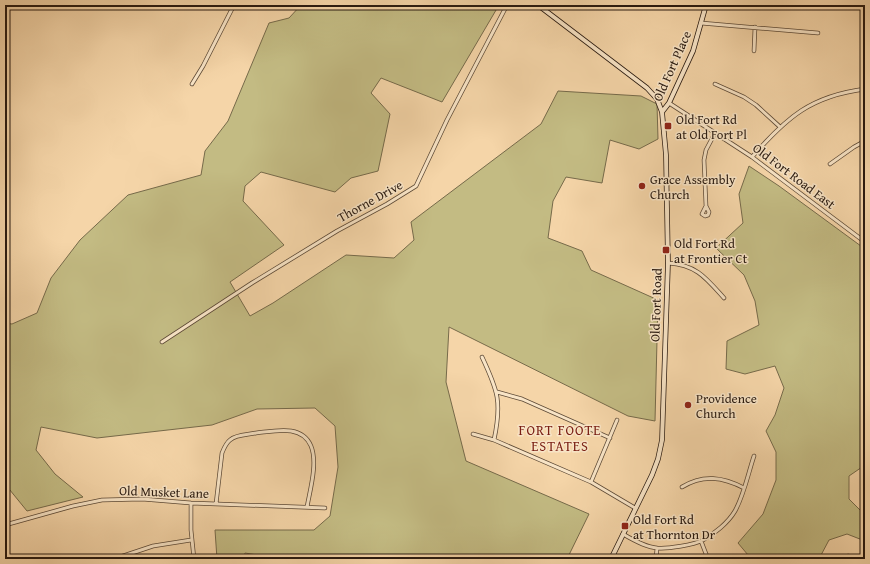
<svg xmlns="http://www.w3.org/2000/svg" width="870" height="564" viewBox="0 0 870 564" font-family="'Gentium Book Plus',serif">
	<style>
		.green { fill: #c3bb83; stroke: #766a4a }
		.lines { fill: none; stroke-linecap: round; stroke-linejoin: round }
		.street-casing { stroke: #5c4936; stroke-width: 4.5 }
		.secondary-casing { stroke: #291a10; stroke-width: 5.5 }
		.street { stroke: #f8e4c6; stroke-width: 3 }
		.secondary { stroke: #f8e4c6; stroke-width: 4 }
		.poi-dot { fill: #8f2418; stroke: #f8e4c6; stroke-width: 1.5 }
		.labels { text-anchor: middle; dominant-baseline: central; stroke-width: 3; stroke-linejoin: round; paint-order: stroke }
		.street-label { font-size: 13px; fill: #291a10; stroke: #f8e4c6 }
		.poi-label { font-size: 13px; fill: #291a10; stroke: #f8e4c6; text-anchor: start }
		.neighbourhood-label { font-size: 14px; letter-spacing: 1px; fill: #7a1f14; stroke: #f8e4c6 }
	</style>
	<rect width="100%" height="100%" fill="#f5d5a8"/>
	<filter id="stains"><feTurbulence type="fractalNoise" baseFrequency=".005" numOctaves="4"/><feColorMatrix values="0 0 0 0 .2 0 0 0 0 .09 0 0 0 0 .02 0 0 0 .5 -.17"/></filter>
	<radialGradient id="worn" r=".72"><stop offset=".6" stop-color="#630" stop-opacity="0"/><stop offset="1" stop-color="#630" stop-opacity=".3"/></radialGradient>
	<path class="green" d="M301,5H499L442,102L381,78L371,93L390,114L378,171L351,178L335,192L261,172L245,186L243,201L284,245L230,282L250,316L273,303L346,255L394,258L414,240L411,222L541,124L558,91L641,96L657,104L658,139L639,149L610,140L602,183L566,177L553,201L548,238L582,251L591,270L658,300L655,421L628,416L449,327L446,382L466,461L589,514L567,559H281L245,553L243,559H217L215,530H314L330,516L338,467L335,426L315,408L257,409L212,425L97,438L41,427L36,450L55,474L83,497L27,511L5,484V323L12,324L37,313L51,278L80,240L128,195L201,175L205,151L228,121L269,23L289,18Z
		M749,166L779,186L865,249V465L849,476V499L860,510L865,512V541L847,534L829,540L820,557V559H754L748,555L738,543L763,514L776,480V452L766,431L775,415L784,388L775,366L745,374L726,369L727,341L759,325L755,301L744,275L716,248L743,223L739,194Z"/>
	<g class="lines">
		<defs>
			<path id="street" d="M701,23L818,33
				M754,51L755,27
				M192,84L203,66L234,5
				M715,84L744,97L756,105L779,126
				M669,103L752,157L865,242
				M752,157C787,117 811,96 865,89
				M830,164L854,147L865,141
				M706,206L704,160L706,150L715,133
				M706,206L709,212L708,215L705,216L702,214Z
				M668,263C697,265 706,278 724,298
				M162,342L252,283L337,231L387,204L416,186L447,120L507,5
				M482,357C498,391 502,402 494,440
				M497,392L522,399L610,438
				M473,434L494,440L591,482L635,508
				M591,482L617,420
				M682,487C703,474 723,477 744,488
				M191,503V530L194,559
				M216,504L222,453C224,448 226,443 230,440C237,434 248,435 256,433C275,431 302,424 311,446C318,463 310,490 307,507
				M5,525L73,506L102,500L142,499L191,503L325,508
				M623,534C633,540 645,547 657,548C667,549 694,545 703,540C714,534 728,523 735,511C744,495 748,474 754,456
				M701,541L708,559
				M848,556L865,559
				M114,559L153,546L191,540
				M656,559L657,548"/>
			<path id="secondary" d="M538,5L647,88L657,99L662,112L666,155L668,263L662,440L658,459L652,475L611,559
				M662,112L669,103L693,51L706,5"/>
		</defs>
		<use href="#street" class="street-casing"/>
		<use href="#secondary" class="secondary-casing"/>
		<use href="#street" class="street"/>
		<use href="#secondary" class="secondary"/>
	</g>
	<g class="poi-dot">
		<rect x="664" y="122" width="8" height="8" rx="2"/>
		<circle cx="642" cy="186" r="4"/>
		<rect x="662" y="246" width="8" height="8" rx="2"/>
		<circle cx="688" cy="405" r="4"/>
		<rect x="621" y="522" width="8" height="8" rx="2"/>
	</g>
	<g class="labels">
		<g class="street-label">
			<text transform="translate(672 66) rotate(-66)">Old Fort Place</text>
			<text transform="translate(794 176) rotate(37)">Old Fort Road East</text>
			<text transform="translate(370 201) rotate(-29)">Thorne Drive</text>
			<text transform="translate(656 305) rotate(-88)">Old Fort Road</text>
			<text transform="translate(164 492) rotate(2)">Old Musket Lane</text>
		</g>
		<g class="poi-label">
			<text x="676" y="119">Old Fort Rd<tspan x="676" dy="15">at Old Fort Pl</tspan></text>
			<text x="650" y="179">Grace Assembly<tspan x="650" dy="15">Church</tspan></text>
			<text x="674" y="243">Old Fort Rd<tspan x="674" dy="15">at Frontier Ct</tspan></text>
			<text x="696" y="398">Providence<tspan x="696" dy="15">Church</tspan></text>
			<text x="633" y="519">Old Fort Rd<tspan x="633" dy="15">at Thornton Dr</tspan></text>
		</g>
		<g class="neighbourhood-label">
			<text x="560" y="430">FORT FOOTE<tspan x="560" dy="16">ESTATES</tspan></text>
		</g>
	</g>
	<rect width="870" height="564" fill="none" stroke="#f5d5a8" stroke-width="20"/>
	<rect x="6" y="6" width="858" height="552" fill="none" stroke="#291a10" stroke-width="2"/>
	<rect x="10" y="10" width="850" height="544" fill="none" stroke="#291a10"/>
	<rect width="100%" height="100%" filter="url(#stains)"/>
	<rect width="100%" height="100%" fill="url(#worn)"/>
</svg>
